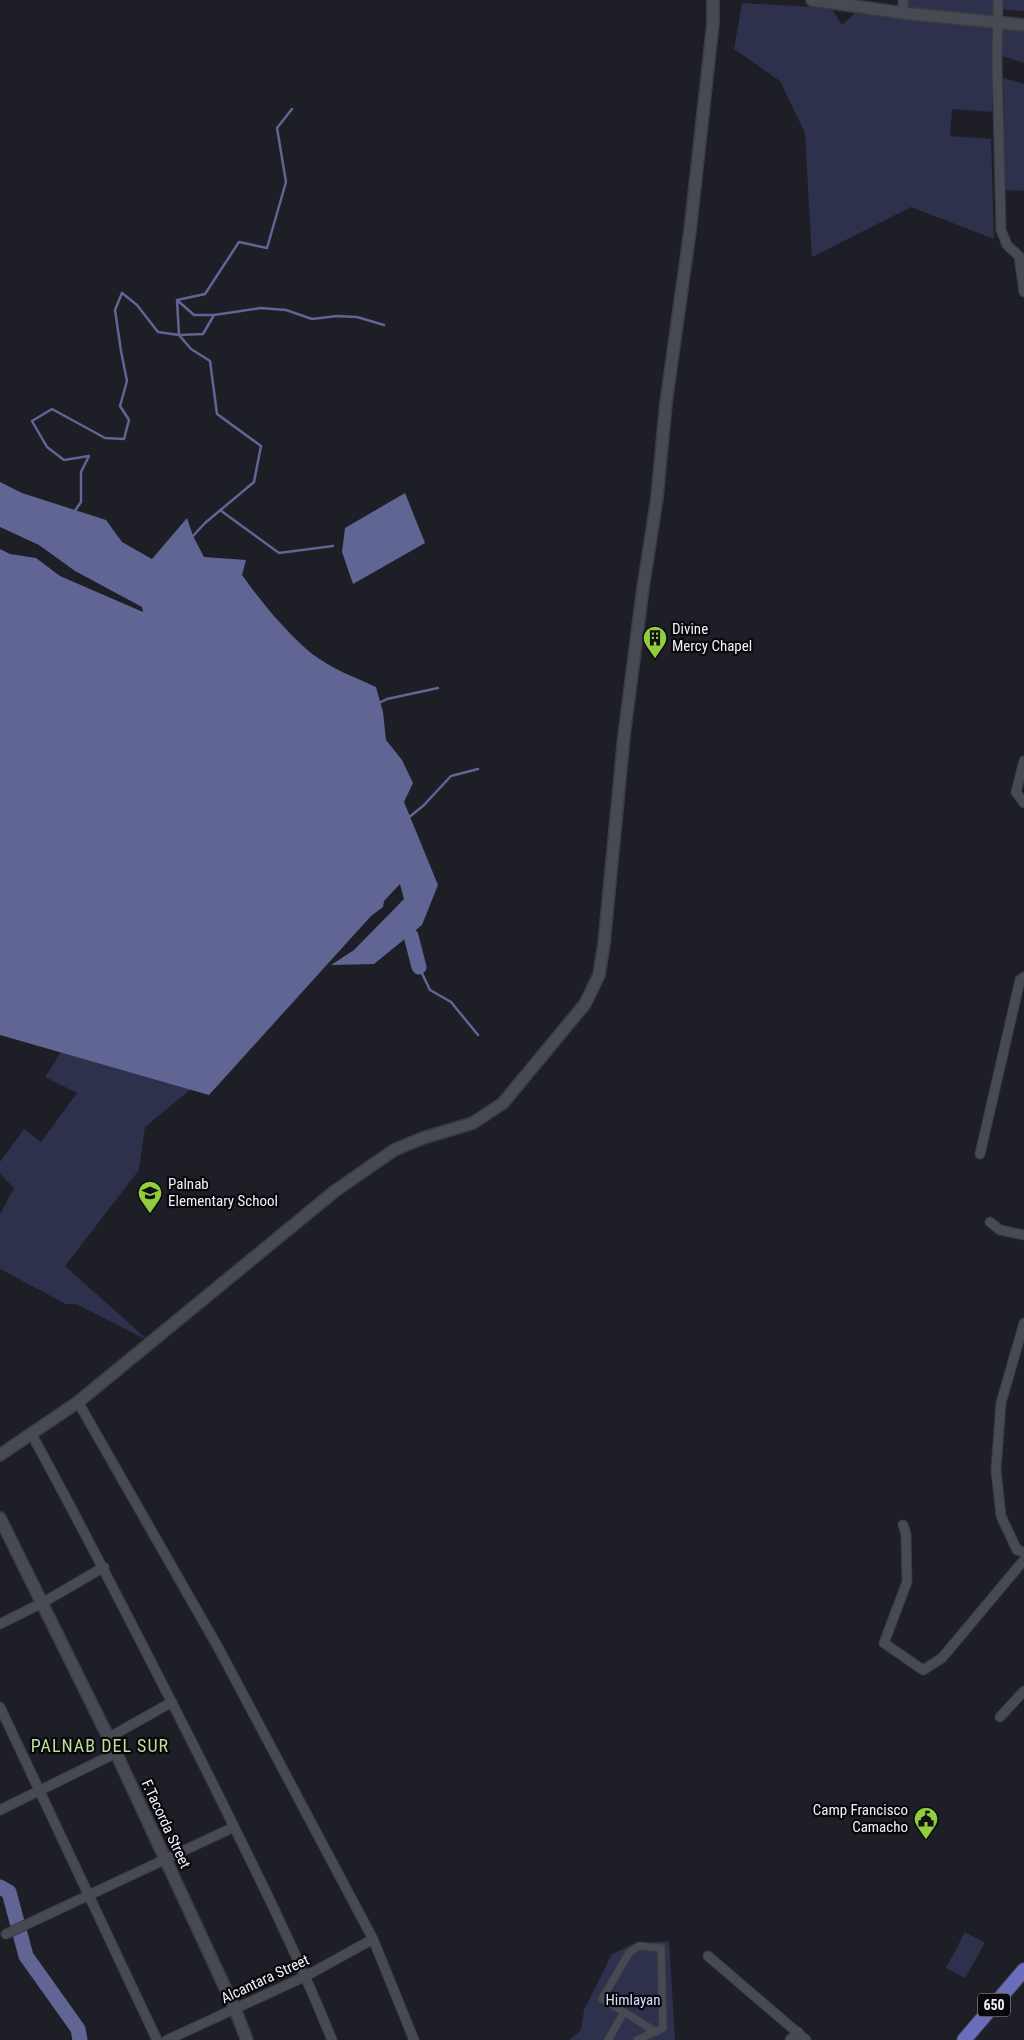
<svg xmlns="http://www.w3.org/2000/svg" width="1024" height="2040" viewBox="0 0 1024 2040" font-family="'Roboto Condensed',sans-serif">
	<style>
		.green { fill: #2e314b }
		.water { fill: #606594 }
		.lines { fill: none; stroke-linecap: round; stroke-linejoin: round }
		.stream { stroke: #606594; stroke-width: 2.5 }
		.river { stroke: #606594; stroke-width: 15 }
		.pedestrian-casing { stroke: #3a3b42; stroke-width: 9 }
		.minor-casing { stroke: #3a3b42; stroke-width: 11 }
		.tertiary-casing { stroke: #3a3b42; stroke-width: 14 }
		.primary-casing { stroke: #3a3b42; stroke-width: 16 }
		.pedestrian { stroke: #484a53; stroke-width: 7 }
		.minor { stroke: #484a53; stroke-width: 9 }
		.tertiary { stroke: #484a53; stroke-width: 11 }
		.primary { stroke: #6a6dba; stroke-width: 14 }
		.labels { text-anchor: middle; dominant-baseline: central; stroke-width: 4.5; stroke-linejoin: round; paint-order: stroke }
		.shield { fill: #08080c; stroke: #aaabb0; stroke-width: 1 }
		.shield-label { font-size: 14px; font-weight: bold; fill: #f0f1f7 }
		.poi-label { font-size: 15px; fill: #f0f1f7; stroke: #08080c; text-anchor: start }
		.street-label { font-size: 15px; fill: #f0f1f7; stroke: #08080c }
		.park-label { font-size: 15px; fill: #dadefd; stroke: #08080c }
		.quarter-label { font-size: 18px; letter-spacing: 1px; fill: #bcde98; stroke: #08080c }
	</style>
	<rect width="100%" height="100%" fill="#1d1e26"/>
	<path class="green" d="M904,0H1024V11L998,9V20L1024,22V63L1002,56L998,60V20L904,11Z
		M742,3L831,8L842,25L856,12L994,24L992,112L952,109L950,136L991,139L994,239L911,207L812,257L805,133L780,81L734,49Z
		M1003,78L1024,84V191L1005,190Z
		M61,1052L192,1088L145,1127L139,1170L65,1266L149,1341L76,1304H66L0,1269V1214L14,1188L0,1174V1162L24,1129L41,1142L77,1093L45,1077Z
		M965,1932L985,1943L965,1978L946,1968Z
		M669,1941L675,2040H569L581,2030L584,2010L612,1954L633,1944Z"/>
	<path class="water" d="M0,482L22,493L106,520L122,542L152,559L187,518L193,536L204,557L246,560L242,575C262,603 285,631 311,653C330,668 354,677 376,687L383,712L386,740L402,760L413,783L404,802L438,885L422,925L374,964L331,965L354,950L404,899L400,884L384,901L383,907L371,916L209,1095L0,1035V549L10,554L36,558L60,576L143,612L142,607L75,571L39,545L0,527Z
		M405,493L425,543L353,584L342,552L345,528Z"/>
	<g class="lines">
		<path class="stream" d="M177,300L194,315H214L261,308L286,310L312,319L337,316L357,317L384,325
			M220,510L279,553L333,546
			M74,512L81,502V472L89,456L64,460L47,447L32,421L52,409L105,438L124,439L129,420L120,406L127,381L121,351L115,310L122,293L137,305L158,332L179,335L203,334L214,315
			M192,537L205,523L254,482L261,446L217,414L210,361L191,349L179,335L177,300L205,294L239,242L267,248L286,182L277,128L292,109
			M379,703L387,699L438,688
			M408,818L423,806L451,776L478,769
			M419,967L430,990L451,1002L478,1035"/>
		<path class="river" d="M407,919L404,930L411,936L419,967
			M0,1887L9,1892L26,1956L78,2029L80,2040"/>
		<defs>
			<path id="pedestrian" d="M624,2012L656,2032
				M608,2040L624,2012L602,1999L629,1953L639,1946L661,1948L663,2028L637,2040"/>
			<path id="minor" d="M998,0L997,62L1001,230L1007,245L1019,256L1024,292
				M903,13V0
				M1024,761L1016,792L1024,803
				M980,1154L1020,980L1024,977
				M990,1222L1000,1230L1024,1235
				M1024,1323L1001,1403L996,1470L1001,1516L1017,1550L1024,1552
				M78,1402L219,1649L373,1939L414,2040
				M32,1435C92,1545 149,1657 206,1770C250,1859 295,1948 332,2040
				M903,1525L906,1534L907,1582L884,1643L923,1670L942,1658L1024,1560
				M0,1624L42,1603L104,1567
				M0,1707L157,2040
				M1000,1717L1024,1691
				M108,1738L172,1702
				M0,1810L116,1753
				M6,1934L234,1827
				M708,1956L806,2040
				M167,2040L306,1976L373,1939
				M790,2040L798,2032"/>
			<path id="tertiary" d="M812,0L903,13L1024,25
				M0,1455L78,1402L335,1191L394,1150L423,1138L473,1123L503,1103L585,1004L599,975L604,944L624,736L643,588L657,498L666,403L690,231L713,23V0
				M0,1518L116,1753L235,2009L247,2040"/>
			<path id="primary" d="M964,2040L1024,1970"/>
		</defs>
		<use href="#pedestrian" class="pedestrian-casing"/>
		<use href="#minor" class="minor-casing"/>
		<use href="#tertiary" class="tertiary-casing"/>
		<use href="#primary" class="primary-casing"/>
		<use href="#pedestrian" class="pedestrian"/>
		<use href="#minor" class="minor"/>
		<use href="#tertiary" class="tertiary"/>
		<use href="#primary" class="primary"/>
	</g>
	<defs>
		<symbol id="building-pin" viewBox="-11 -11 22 30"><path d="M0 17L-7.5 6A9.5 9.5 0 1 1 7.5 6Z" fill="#92cd3e" stroke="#08080c"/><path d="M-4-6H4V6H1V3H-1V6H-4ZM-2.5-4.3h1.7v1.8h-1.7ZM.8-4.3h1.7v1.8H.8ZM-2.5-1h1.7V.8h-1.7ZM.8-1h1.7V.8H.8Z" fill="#111"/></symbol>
		<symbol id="school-pin" viewBox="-11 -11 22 30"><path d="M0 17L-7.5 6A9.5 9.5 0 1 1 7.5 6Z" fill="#92cd3e" stroke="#08080c"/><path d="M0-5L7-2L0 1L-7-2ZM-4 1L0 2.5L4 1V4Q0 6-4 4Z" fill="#111"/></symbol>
		<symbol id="civic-pin" viewBox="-11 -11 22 30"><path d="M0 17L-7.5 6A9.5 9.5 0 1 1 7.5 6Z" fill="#92cd3e" stroke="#08080c"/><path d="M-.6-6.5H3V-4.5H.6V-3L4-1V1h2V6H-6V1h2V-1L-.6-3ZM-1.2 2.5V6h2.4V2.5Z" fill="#111"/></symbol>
	</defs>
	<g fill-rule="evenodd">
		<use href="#building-pin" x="641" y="624" width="28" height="38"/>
		<use href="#school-pin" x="136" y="1179" width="28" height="38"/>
		<use href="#civic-pin" x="912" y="1805" width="28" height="38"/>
	</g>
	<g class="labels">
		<rect class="shield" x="978" y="1993.5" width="32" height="23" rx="4"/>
		<g class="shield-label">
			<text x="994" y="2005">650</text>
		</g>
		<g class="poi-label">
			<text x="672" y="629">Divine<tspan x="672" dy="17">Mercy Chapel</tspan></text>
			<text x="168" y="1184">Palnab<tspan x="168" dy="17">Elementary School</tspan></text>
			<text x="908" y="1810" text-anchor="end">Camp Francisco<tspan x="908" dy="17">Camacho</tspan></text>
		</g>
		<g class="street-label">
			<text transform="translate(166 1824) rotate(65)">F.Tacorda Street</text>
			<text transform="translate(265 1979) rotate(-25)">Alcantara Street</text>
		</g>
		<g class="park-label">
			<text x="633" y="2000">Himlayan</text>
		</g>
		<g class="quarter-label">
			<text x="100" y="1745">PALNAB DEL SUR</text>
		</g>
	</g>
</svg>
